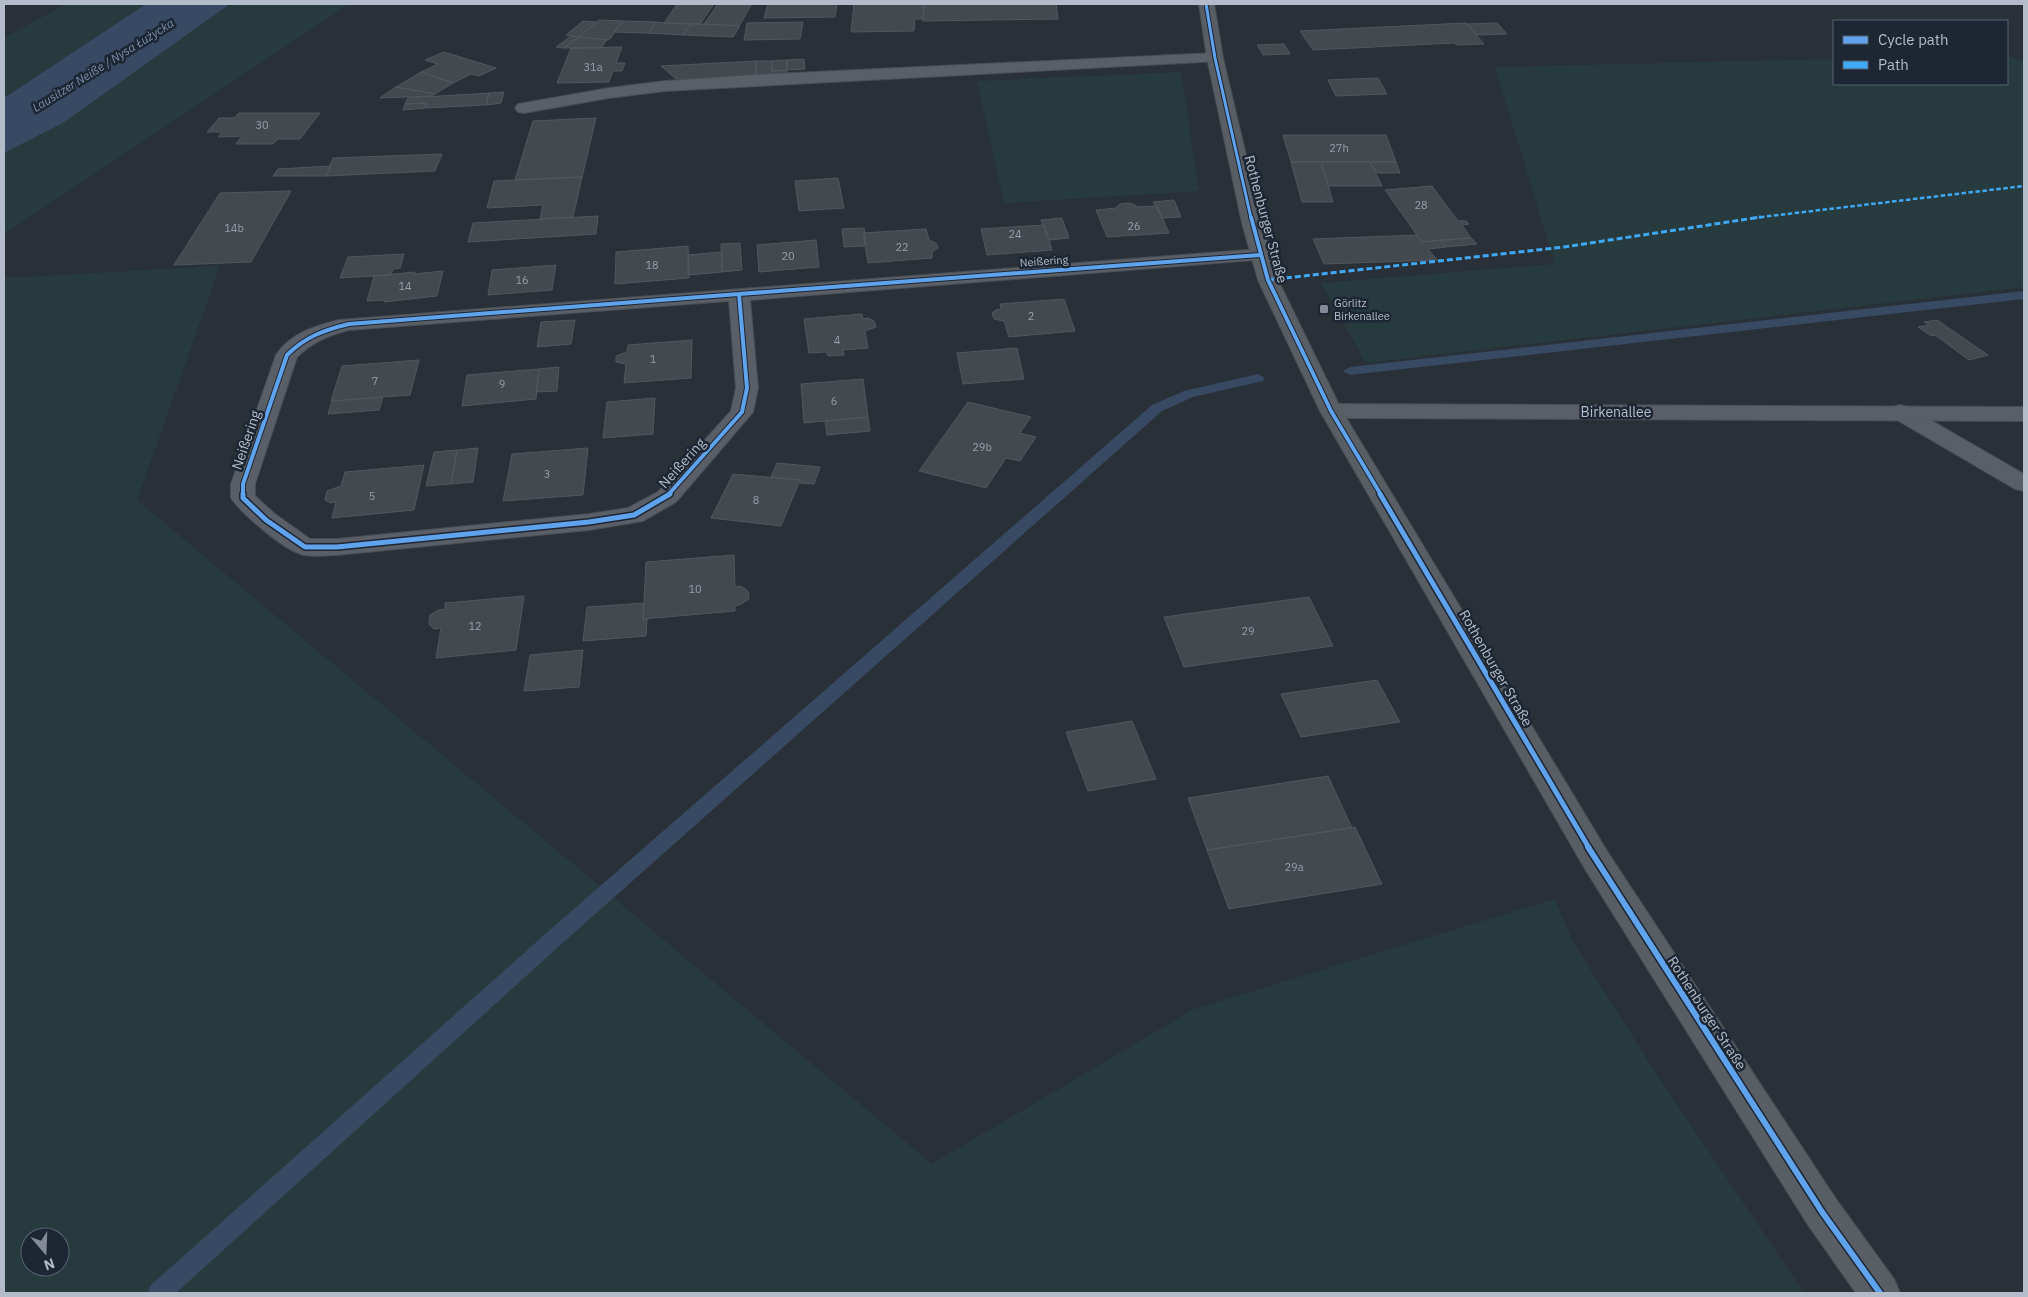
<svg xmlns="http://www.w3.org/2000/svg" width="2028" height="1297" viewBox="0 0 2028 1297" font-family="'IBM Plex Sans',sans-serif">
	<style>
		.green { fill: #273a3e; fill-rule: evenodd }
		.water { fill: #384963 }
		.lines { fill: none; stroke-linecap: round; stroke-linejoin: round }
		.stream { fill: #384963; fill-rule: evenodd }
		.building { fill: #444950; stroke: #52575f }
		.lane-casing { stroke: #484c53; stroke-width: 2 }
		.street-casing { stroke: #484c53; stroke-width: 2 }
		.secondary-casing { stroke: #484c53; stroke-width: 2 }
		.lane { fill: #5a5e66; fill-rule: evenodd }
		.street { fill: #5a5e66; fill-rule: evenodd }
		.secondary { fill: #595d64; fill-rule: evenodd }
		.quiet-far1 { stroke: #3fa9f5; stroke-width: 2.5; stroke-dasharray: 4.5 2.5; stroke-linecap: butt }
		.quiet { stroke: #3fa9f5; stroke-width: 3; stroke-dasharray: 6 3; stroke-linecap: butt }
		.cycleway-far3-casing { stroke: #1d2633; stroke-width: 5 }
		.cycleway-far2-casing { stroke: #1d2633; stroke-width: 6 }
		.cycleway-far1-casing { stroke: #1d2633; stroke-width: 8 }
		.cycleway-casing { stroke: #1d2633; stroke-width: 9 }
		.cycleway-far3 { stroke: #60a3ed; stroke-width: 3 }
		.cycleway-far2 { stroke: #60a3ed; stroke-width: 4 }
		.cycleway-far1 { stroke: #60a3ed; stroke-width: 5 }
		.cycleway { stroke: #60a3ed; stroke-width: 6 }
		.poi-dot { fill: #848b96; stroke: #1d2633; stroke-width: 2 }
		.labels { text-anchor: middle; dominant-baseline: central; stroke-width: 5; stroke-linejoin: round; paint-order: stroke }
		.number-label { font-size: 11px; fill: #989fab }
		.far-street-label { font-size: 11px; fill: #b4bcc9; stroke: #1d2633 }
		.far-poi-label { font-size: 11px; fill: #b4bcc9; stroke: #1d2633; text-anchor: start }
		.far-water-label { font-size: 12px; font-style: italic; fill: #7c92b1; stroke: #1d2633 }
		.street-label { font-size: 14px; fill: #b4bcc9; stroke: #1d2633 }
	</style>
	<rect width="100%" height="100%" fill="#2a3038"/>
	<path class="green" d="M66,4H146L4,98V38Z
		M230,4H349L4,234V153L63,123Z
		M2007,55L2024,62V287L1366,363L1321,283L1555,264L1495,67L1834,59V84H2007Z
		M1181,72L1199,191L1004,203L977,81Z
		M220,266L137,500L932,1164L1194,1009L1555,899L1573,942L1656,1073L1804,1293H4V278ZM30,1237H60V1267H30Z"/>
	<path class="water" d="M146,4H230L63,123L4,153V98Z"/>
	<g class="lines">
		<path class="stream" d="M2024,291V299L1350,375L1343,371L1350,367Z
			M1258,374L1265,378L1263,381L1193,397L1162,411L566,940L176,1293H147L151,1285L552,928L1152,405L1184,391Z"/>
	</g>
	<path class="building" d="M677,4H714L700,24L664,23Z
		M718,4H752L739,26L704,24Z
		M768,4H837L835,17L764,18Z
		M854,4H924L923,19H915L914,31L851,32Z
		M924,4H1056L1058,19L923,21Z
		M599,20L623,21L609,40L579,37Z
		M583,21L596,22L579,37L566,35Z
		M623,21L656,22L648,33L614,32Z
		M656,22L664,23L691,24L683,35L648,33Z
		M803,22L800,39L744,40L747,23Z
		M1466,23L1484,44L1457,45L1454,43L1313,50L1300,31Z
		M1497,23L1507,34L1477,35L1467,24Z
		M691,24H704L740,26L733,37L683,35Z
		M571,36L579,37L564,48L556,47Z
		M579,37L607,40L601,48H564Z
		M1284,44L1290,54L1263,55L1257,45Z
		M622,47L616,63H625L622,71H613L609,82L557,83L571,48Z
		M444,52L496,68L479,76L471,74L453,83L421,72L438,64L425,60Z
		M804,59L805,69L787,70V60Z
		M787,60V70L772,71L771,61Z
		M756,61H771L772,71L787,70V74L756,76Z
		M756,61V76L680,80L675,78L661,66Z
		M421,72L453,83L435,94L396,87Z
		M1378,78L1387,94L1336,96L1328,80Z
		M396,87L435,94L432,96L380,98Z
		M504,92L501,103L486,105L489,93Z
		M489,93L486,105L426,108V103L405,104L408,98Z
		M426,103V108L403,110L405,104Z
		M239,113H320L300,139H278L273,144H236L242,136L218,137L222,132H207L219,118H234Z
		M596,118L582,177L515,180L533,121Z
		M1283,135H1386L1396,162H1291Z
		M442,154L435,171L326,176L331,166L329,167L333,158Z
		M1291,162H1321L1333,202H1302Z
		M1321,162H1370L1382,186H1328Z
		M1370,162H1396L1400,173H1377Z
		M331,166L326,176H273L278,169Z
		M582,177L573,217L540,219L543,205L487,208L494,181Z
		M838,178L844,208L799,211L795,181Z
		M1432,186L1458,221H1466L1469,224L1462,225L1471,238L1422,242L1385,190Z
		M291,191L251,262L174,265L220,193Z
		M1174,200L1181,217L1162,218L1153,202Z
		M1129,203L1135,205L1136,207L1157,206L1169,233L1107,237L1096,210L1116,208L1120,204Z
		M598,216L596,234L468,242L473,223Z
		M1062,218L1069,238L1049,240L1041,220Z
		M1044,225L1052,250L987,255L981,229Z
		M864,228L866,246L844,247L842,229Z
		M926,229L929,240L936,243L938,248L932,252V258L868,263L863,233Z
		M1417,235L1422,242L1439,240L1446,247L1428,249L1437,260L1324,264L1313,239Z
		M1471,238L1477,244L1446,247L1439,240Z
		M816,240L819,267L759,272L757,245Z
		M740,243L742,270L722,272L721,244Z
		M688,246L689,278L615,284L616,252Z
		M722,252V272L688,275V255Z
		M404,254L400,268L393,269L391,275L340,278L348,257Z
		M556,265L552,290L488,295L492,270Z
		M443,271L437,296L384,302L385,300L367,301L374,276L415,272L414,274Z
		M1064,299L1075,331L1009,337L1004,321L994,319L992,313L996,310L1001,309L1000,304Z
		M862,314L863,319L868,318L874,321L876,327L865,331L868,348L843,350L844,355L828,356L826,352L809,353L804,319Z
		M575,320L571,344L537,347L541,322Z
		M1937,320L1988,355L1969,360L1935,335L1931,336L1918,327L1929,325L1924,322Z
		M692,340L691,378L624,383L626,364L616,362V356L627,352L628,345Z
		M1017,348L1024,379L963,384L957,353Z
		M419,360L410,395L331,401L342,366Z
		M559,367L557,391L536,392L539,369Z
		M539,369L536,399L462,406L467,375Z
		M863,379L868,417L804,423L801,384Z
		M383,397L379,410L328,414L332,401Z
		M655,398L653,434L603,438L607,402Z
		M968,402L1031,417L1020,433L1036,437L1020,461L1006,458L986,488L919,471Z
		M868,417L870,431L827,435L825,421Z
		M478,448L473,482L451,484L457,450Z
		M588,448L583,495L503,501L512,454Z
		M457,450L451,484L426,486L434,452Z
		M777,463L820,467L814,484L800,483V480L771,477Z
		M424,465L414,510L332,518L336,502L330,503L325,500L327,491L341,486L345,472Z
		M733,474L800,480L781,526L711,518Z
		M734,555L735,587L741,586L748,591L749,599L741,604L735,606V611L643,619L646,562Z
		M524,596L516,650L436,658L441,628L434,629L429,624L430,615L438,610L445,609V603Z
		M1309,597L1333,646L1184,667L1164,617Z
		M644,603L643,619H647L646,636L583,641L587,607Z
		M583,650L579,687L524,691L530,655Z
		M1377,680L1400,722L1301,737L1281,694Z
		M1132,721L1156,779L1088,791L1066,732Z
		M1328,776L1352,828L1207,850L1188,798Z
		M1355,827L1382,884L1229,909L1207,850Z"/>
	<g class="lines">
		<defs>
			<path id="lane" d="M1215,53L1221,55L1223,58L1221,61L665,91L609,98L524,113L518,112L515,108L518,104L524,103L609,88L665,81L752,75Z
				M1900,405L1908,407L2024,474V491L2015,489L1892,417L1889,412L1892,407Z"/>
			<path id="street" d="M1260,249L1267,251L1270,255L1267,259L750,300L758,388L753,412L676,502L643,521L589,530L337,555C325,555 309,558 298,553C281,547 241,513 231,498V484L276,355C291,333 315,326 339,320ZM729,301L736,388L731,411L658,492L628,508L589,514L337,539H310L275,514L255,496V484L297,357C312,342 329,335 349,330Z
				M1331,404L2024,407V421L1331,418L1323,416L1320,411L1323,406Z"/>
			<path id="secondary" d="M1199,4H1214L1223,58L1262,223L1278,280L1342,411L1607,851L1836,1199L1894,1279L1900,1293H1856L1808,1225L1585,869L1320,411L1258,280L1242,223L1207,58Z"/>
		</defs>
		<use href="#lane" class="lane-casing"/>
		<use href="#street" class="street-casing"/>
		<use href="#secondary" class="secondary-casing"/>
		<use href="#lane" class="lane"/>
		<use href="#street" class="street"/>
		<use href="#secondary" class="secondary"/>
		<path class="quiet-far1" d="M1753,218L2024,186"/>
		<path class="quiet" d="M1268,280L1564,247L1761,217"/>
		<defs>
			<path id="cycleway-far3" d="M1206,4L1215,58L1251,218"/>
			<path id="cycleway-far2" d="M1251,217L1268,280L1331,411L1381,495
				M739,294L1260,255
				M243,495V484L287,355C305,337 324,330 349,324L739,294
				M668,495L742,412L747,388L739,294"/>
			<path id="cycleway-far1" d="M243,494V498L266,520L305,547H337L589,522L634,515L670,494
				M1380,494L1589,848"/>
			<path id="cycleway" d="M1588,847L1822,1212L1880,1293"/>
		</defs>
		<use href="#cycleway-far3" class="cycleway-far3-casing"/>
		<use href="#cycleway-far2" class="cycleway-far2-casing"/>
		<use href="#cycleway-far1" class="cycleway-far1-casing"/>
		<use href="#cycleway" class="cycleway-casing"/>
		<use href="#cycleway-far3" class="cycleway-far3"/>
		<use href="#cycleway-far2" class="cycleway-far2"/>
		<use href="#cycleway-far1" class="cycleway-far1"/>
		<use href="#cycleway" class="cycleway"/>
	</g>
	<rect class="poi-dot" x="1319" y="304" width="10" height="10" rx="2.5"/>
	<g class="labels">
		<g class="number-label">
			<text x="593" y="67">31a</text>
			<text x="262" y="125">30</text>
			<text x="1339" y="148">27h</text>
			<text x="1421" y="205">28</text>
			<text x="1134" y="226">26</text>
			<text x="234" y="228">14b</text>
			<text x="1015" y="234">24</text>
			<text x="902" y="247">22</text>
			<text x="788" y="256">20</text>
			<text x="652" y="265">18</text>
			<text x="522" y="280">16</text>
			<text x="405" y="286">14</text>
			<text x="1031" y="316">2</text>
			<text x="837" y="340">4</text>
			<text x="653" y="359">1</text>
			<text x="375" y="381">7</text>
			<text x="502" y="384">9</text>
			<text x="834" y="401">6</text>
			<text x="982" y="447">29b</text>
			<text x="547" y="474">3</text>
			<text x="372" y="496">5</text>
			<text x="756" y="500">8</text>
			<text x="695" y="589">10</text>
			<text x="475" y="626">12</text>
			<text x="1248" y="631">29</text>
			<text x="1294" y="867">29a</text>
		</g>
		<g class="far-street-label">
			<text transform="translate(1044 261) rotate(-4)">Neißering</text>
		</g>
		<g class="far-poi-label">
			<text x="1334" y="303">Görlitz<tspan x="1334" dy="13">Birkenallee</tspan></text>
		</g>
		<g class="far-water-label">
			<text transform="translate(103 65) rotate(-32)">Lausitzer Neiße / Nysa Łużycka</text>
		</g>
		<g class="street-label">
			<text transform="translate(1266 219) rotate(75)">Rothenburger Straße</text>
			<text x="1616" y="412">Birkenallee</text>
			<text transform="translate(246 440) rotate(-71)">Neißering</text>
			<text transform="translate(682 463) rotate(-48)">Neißering</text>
			<text transform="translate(1496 668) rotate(60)">Rothenburger Straße</text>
			<text transform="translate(1707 1013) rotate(57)">Rothenburger Straße</text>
		</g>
	</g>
	<rect width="2028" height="1297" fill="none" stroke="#b4bcc9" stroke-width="10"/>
	<rect x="1833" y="20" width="175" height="65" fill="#1d2633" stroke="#59626f"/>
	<rect x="1843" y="36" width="25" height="8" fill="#60a3ed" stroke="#59626f"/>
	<text x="1878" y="45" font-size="15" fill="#b4bcc9">Cycle path</text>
	<rect x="1843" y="61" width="25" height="8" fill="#3fa9f5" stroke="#59626f"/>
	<text x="1878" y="70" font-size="15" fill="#b4bcc9">Path</text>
	<g transform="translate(45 1252) rotate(161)"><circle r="24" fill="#1d2633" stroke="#59626f"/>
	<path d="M0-4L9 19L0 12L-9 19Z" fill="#848b96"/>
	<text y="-8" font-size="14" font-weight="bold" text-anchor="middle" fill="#b4bcc9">N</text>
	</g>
</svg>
